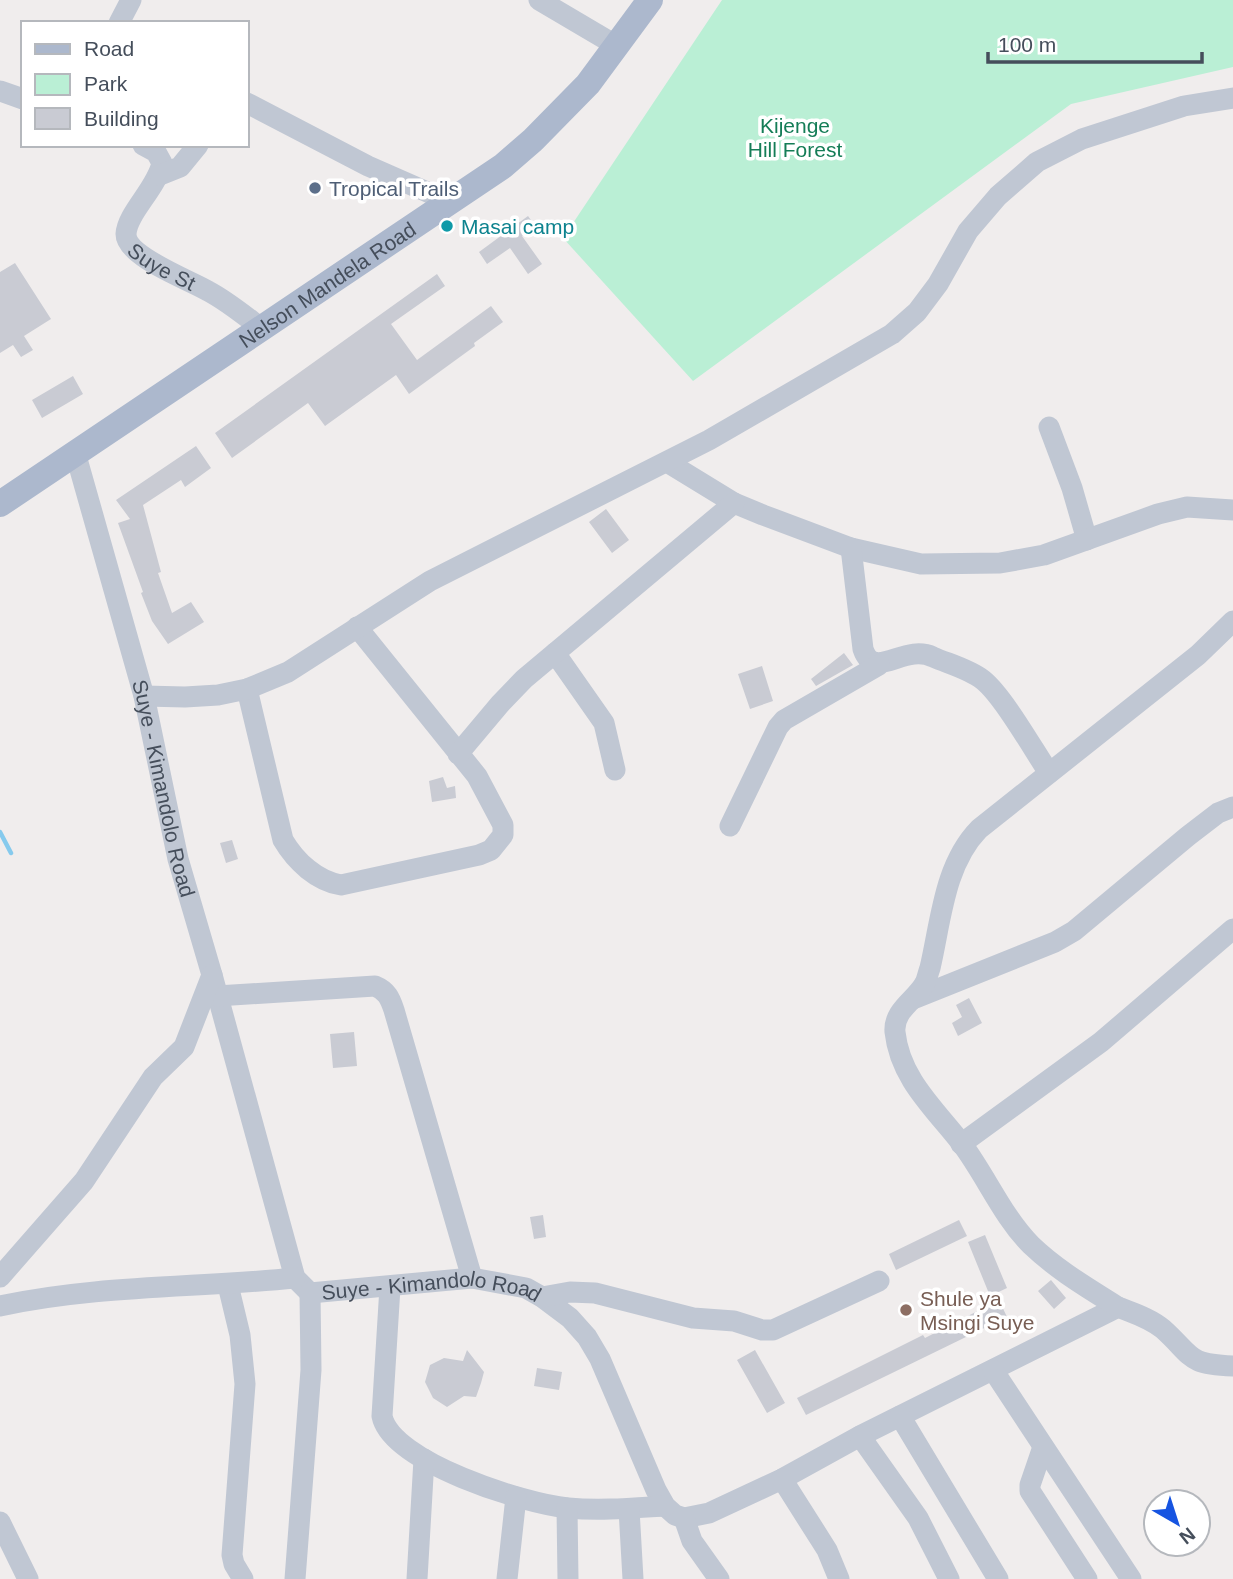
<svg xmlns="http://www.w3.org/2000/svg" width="1233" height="1579" viewBox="0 0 1233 1579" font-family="Arial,sans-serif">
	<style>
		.green { fill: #baefd5 }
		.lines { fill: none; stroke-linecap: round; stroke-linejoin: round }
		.stream { stroke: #86caed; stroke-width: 4.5 }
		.building { fill: #c9cbd3 }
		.minor { stroke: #c0c7d3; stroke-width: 21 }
		.major { stroke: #acb8cd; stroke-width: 26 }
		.service-dot { fill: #5c6f8a; stroke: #fff; stroke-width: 2.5 }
		.culture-dot { fill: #0f9aa8; stroke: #fff; stroke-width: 2.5 }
		.education-dot { fill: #8d6e63; stroke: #fff; stroke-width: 2.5 }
		.labels { text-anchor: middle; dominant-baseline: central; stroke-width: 7; stroke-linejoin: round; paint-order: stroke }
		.park-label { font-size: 21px; fill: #157d57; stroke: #fff }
		.service-label { font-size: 21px; fill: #4e5e75; stroke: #fff; text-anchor: start }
		.culture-label { font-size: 21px; fill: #0d838f; stroke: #fff; text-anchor: start }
		.street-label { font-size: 21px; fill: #454e5b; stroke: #fff }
		.education-label { font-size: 21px; fill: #785e54; stroke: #fff; text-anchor: start }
	</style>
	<rect width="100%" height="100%" fill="#f0eded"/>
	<path class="green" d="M722,0H1233V67L1071,104L693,381L563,238Z"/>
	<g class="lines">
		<path class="stream" d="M0,832L11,853"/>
	</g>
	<path class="building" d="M528,216L536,227L522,236L542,264L528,274L510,248L487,264L479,252Z
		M15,263L51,319L24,336L33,350L21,357L13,345L0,353V272Z
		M437,274L445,286L391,324L417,360L491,306L503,322L474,343L475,346L409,394L396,375L325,426L308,403L232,458L215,433Z
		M73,376L83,394L42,418L32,400Z
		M196,446L211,468L185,487L181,480L143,505L161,572L158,573L172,613L191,602L204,622L168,644L152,621L141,593L143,592L118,523L130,519L116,500Z
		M606,509L629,540L612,553L589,522Z
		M844,653L853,665L816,686L811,679Z
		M762,666L773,701L750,709L738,674Z
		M443,777L447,788L455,786L456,798L432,802L429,781Z
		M232,840L238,859L226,863L220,843Z
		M969,998L982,1023L958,1036L952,1023L962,1017L956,1005Z
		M354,1032L357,1066L333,1068L330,1034Z
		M543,1215L546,1237L534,1239L530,1217Z
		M959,1220L967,1236L896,1270L889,1254Z
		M985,1235L1007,1288L990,1296L968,1242Z
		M1051,1280L1066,1298L1054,1309L1038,1291Z
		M999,1300L1007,1317L806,1415L797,1398L923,1335L925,1338Z
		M467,1350L484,1372L481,1383L476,1397L464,1396L447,1407L433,1398L425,1382L430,1365L444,1358L463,1361Z
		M755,1350L785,1403L767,1413L737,1360Z
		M537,1368L562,1372L559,1390L534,1386Z"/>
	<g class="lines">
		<g class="minor">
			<path d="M539,0L617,46"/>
			<path d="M119,23L131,0"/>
			<path d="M0,91L23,99"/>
			<path d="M247,103L368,166L450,202"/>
			<path id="s1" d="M143,145L156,152L162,163C157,188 127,213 126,234C126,257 190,280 208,291C227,301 244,315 261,328"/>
			<path d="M160,175L180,167L198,145"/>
			<path d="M1049,427L1072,488L1087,540"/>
			<path id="s2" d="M75,452L144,696L178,859L212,975L295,1278L310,1293L472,1278L526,1288L542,1297L570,1318L587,1337L600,1359L656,1490L665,1506L675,1515L684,1518L709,1513L782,1479L860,1436L1118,1307C1133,1313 1150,1318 1163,1329C1194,1357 1186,1364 1233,1366"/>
			<path d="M667,462L734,503L763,515L851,548L921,564L1000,563L1044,555L1158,514L1187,507L1233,510"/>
			<path d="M851,548L863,649C874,682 904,643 933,657C949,664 969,669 983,680C1003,696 1033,749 1049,773"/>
			<path d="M555,653L604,723L615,770"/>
			<path d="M247,689L283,840C296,862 317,881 341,885L479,855L491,850L503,835V825L477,776L357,627"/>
			<path d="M144,696L185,697L218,695L247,689L288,672L430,581L709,440L892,334L917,312L938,284L968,231L998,196L1037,162L1082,139L1184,106L1233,98"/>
			<path d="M458,754L500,704L524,679L734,503"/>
			<path d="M730,826L778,727L784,720L879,665"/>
			<path d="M217,996L375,986C387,991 390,998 394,1010L472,1278"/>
			<path d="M913,999L1055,942L1074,931L1188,836L1218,813L1233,807"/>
			<path d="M961,1144L1101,1042L1233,929"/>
			<path d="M0,1277L84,1181L153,1077L184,1047L212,975"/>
			<path d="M228,1285L240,1335L245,1384L232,1555L234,1564L243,1579"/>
			<path d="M390,1287L382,1416C391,1462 525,1504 568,1508C601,1511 633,1508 665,1506"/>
			<path d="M542,1297L570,1292L595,1293L693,1318L734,1321L762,1330H773L879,1281"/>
			<path d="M0,1306C97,1285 196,1288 295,1278"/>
			<path d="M1118,1307C1088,1288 1057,1270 1031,1245C1003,1217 986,1176 962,1144C935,1109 900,1079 895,1032C893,1010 916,1000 925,983C927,979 928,973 930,968C941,921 944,865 979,829L1198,655L1233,621"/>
			<path d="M993,1370L1131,1579"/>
			<path d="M900,1416L998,1579"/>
			<path d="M860,1436L918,1518L949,1579"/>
			<path d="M1043,1447L1030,1485V1491L1087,1579"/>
			<path d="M782,1479L827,1550L839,1579"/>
			<path d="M567,1508L568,1579"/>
			<path d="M629,1509L633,1579"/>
			<path d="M684,1518L692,1541L719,1579"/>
			<path d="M0,1522L28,1579"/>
			<path d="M295,1579L311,1370L310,1293"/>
			<path d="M417,1579L424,1459"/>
			<path d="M507,1579L516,1497"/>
		</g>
		<path class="major" id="s3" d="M0,504L503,166L533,140L588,84L650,0"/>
	</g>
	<circle class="service-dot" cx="315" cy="188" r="7"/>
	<circle class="culture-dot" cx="447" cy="226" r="7"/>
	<circle class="education-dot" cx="906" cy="1310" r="7"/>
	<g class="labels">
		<g class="park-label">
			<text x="795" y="125">Kijenge<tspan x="795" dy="24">Hill Forest</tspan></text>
		</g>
		<g class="service-label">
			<text x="329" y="188">Tropical Trails</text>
		</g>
		<g class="culture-label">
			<text x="461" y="226">Masai camp</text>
		</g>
		<g class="street-label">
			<text stroke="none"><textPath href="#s1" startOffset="158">Suye St</textPath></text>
			<text stroke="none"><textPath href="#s3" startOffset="394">Nelson Mandela Road</textPath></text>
			<text stroke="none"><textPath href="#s2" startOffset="348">Suye - Kimandolo Road</textPath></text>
			<text stroke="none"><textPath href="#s2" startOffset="999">Suye - Kimandolo Road</textPath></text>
		</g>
		<g class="education-label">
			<text x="920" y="1298">Shule ya<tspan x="920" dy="24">Msingi Suye</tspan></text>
		</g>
	</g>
	<rect x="21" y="21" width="228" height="126" fill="#ffffff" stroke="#b5b8bd" stroke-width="2"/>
	<rect x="35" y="44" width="35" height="10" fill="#acb8cd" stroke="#b5b8bd" stroke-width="2"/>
	<text x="84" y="56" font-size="21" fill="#454e5b">Road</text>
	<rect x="35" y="74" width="35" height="21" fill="#baefd5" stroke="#b5b8bd" stroke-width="2"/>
	<text x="84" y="91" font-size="21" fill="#454e5b">Park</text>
	<rect x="35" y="108" width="35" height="21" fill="#c9cbd3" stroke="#b5b8bd" stroke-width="2"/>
	<text x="84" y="126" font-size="21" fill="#454e5b">Building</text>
	<g transform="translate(1177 1523) rotate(141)"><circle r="33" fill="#ffffff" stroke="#b5b8bd" stroke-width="2"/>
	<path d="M0-5L12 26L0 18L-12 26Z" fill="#1654e1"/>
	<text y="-10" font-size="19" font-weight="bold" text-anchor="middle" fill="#454e5b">N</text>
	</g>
	<path d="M988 52v10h214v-10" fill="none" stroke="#454e5b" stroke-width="3.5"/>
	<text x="998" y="52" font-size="21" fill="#454e5b" stroke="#ffffff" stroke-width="5" paint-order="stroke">100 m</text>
</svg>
